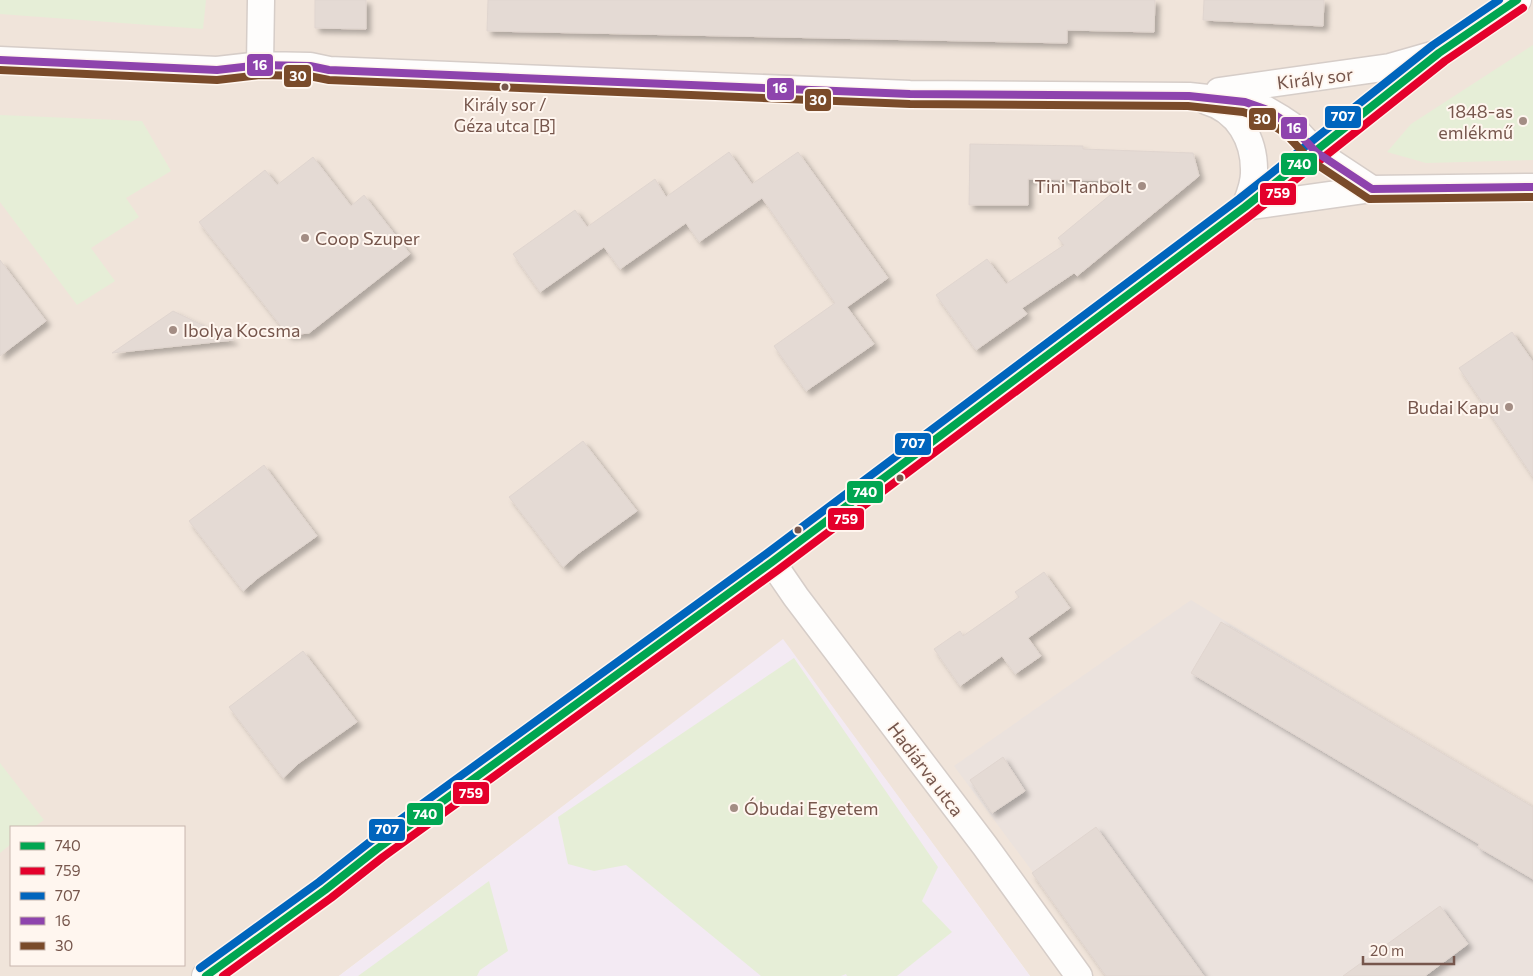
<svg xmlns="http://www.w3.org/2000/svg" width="1533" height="976" viewBox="0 0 1533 976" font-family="Commissioner,sans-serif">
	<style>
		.residential { fill: #f0e4da; fill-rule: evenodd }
		.industrial { fill: #ebe2dd }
		.education { fill: #f3eaf3 }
		.green { fill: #e6eed7 }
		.building { fill: #e4dad4; stroke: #e0d5cf; filter: url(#shadow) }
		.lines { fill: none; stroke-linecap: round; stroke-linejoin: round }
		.street-casing { stroke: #d6cdc8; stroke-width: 29 }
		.secondary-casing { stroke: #d7cdc8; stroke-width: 30 }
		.street { stroke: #fefdfc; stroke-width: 26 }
		.secondary { stroke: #fefdfc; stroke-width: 28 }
		.bus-1-casing { stroke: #fff6ef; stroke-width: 11 }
		.bus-2-casing { stroke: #fff6ef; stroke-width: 11 }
		.bus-3-casing { stroke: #fff6ef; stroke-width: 11 }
		.bus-4-casing { stroke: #fff6ef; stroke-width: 11 }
		.bus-5-casing { stroke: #fff6ef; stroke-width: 11 }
		.bus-1 { stroke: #00a651; stroke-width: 8 }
		.bus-2 { stroke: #e4002b; stroke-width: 8 }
		.bus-3 { stroke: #0065bd; stroke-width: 8 }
		.bus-4 { stroke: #8e44ad; stroke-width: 8 }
		.bus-5 { stroke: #7a4b2a; stroke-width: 8 }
		.bus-dot { fill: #76564c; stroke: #fff6ef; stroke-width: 2 }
		.poi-dot { fill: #a38d84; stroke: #fff6ef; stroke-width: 2 }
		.labels { text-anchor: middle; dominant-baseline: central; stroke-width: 4; stroke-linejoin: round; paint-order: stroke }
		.bus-label { font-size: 17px; fill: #76564c; stroke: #fff6ef }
		.street-label { font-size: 18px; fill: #76564c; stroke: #fff6ef }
		.poi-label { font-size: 18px; fill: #76564c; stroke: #fff6ef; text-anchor: end }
		.line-badge { stroke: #fff6ef; stroke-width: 2 }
		.badge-label { font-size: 14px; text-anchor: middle; font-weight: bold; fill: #fff }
	</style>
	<defs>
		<filter id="shadow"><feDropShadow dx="4.5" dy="4.5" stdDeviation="2.5" flood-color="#0004"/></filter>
	</defs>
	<rect width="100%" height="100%" fill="#f7f2ec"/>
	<path class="residential" d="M0,0H1533V809L1110,976H1030L783,640L339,976H0ZM11,827H184V965H11Z"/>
	<path class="industrial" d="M1191,600L1533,809V976H1110L954,766Z"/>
	<path class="education" d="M783,639L1030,976H339Z"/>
	<path class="green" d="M0,0H206L203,29L0,14Z
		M1533,45V160L1426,163L1387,152L1411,124Z
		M0,115L142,121L171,171L126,198L139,217L91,248L115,281L77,305L0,202Z
		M794,658L938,867L922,901L952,932L897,976H847L846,974L841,976H761L626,865L594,871L568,864L558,817Z
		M0,763L44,820L34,827H11V844L0,853Z
		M489,881L508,951L480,970L477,976H358Z"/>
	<path class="building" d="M315,0H366V29L315,28Z
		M488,0H1155L1154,32L1067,30V43L487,31Z
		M1204,0H1324L1323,26L1203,20Z
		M970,144L1083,146V149L1193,153L1199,176L1077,276L1074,273L1022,308L1027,314L976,350L936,295L987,259L1006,284L1064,245L1058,238L1127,181L1028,179V205H969Z
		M729,152L752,184L798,152L888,278L847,307L874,344L806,391L774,346L835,303L762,198L699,242L686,223L620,269L604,247L540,292L513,254L575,210L587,227L655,179L666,197Z
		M313,157L351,206L364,195L410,254L309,333L288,335L199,222L265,170L277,185Z
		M0,260L46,321L0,356Z
		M173,311L234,340L112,353Z
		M1512,332L1533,362V477L1459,368Z
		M583,441L637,511L579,553L563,567L509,497Z
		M264,465L317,536L258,578L243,591L189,521Z
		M1044,572L1070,608L1028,638L1041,656L1015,674L1002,656L960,686L934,649L960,631L963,636L1019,597L1015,592Z
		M1221,622L1533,807V879L1478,847L1479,844L1191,673Z
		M303,651L357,722L299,763L283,778L229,707Z
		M1003,757L1025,791L992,813L970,780Z
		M1096,827L1204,976H1106L1032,873Z
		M1440,906L1468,944L1425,976H1343Z"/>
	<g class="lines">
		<defs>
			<path id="street" d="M0,60L217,70L260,65L310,66L329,70L910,94L1189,96L1245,102L1265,109L1282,119L1291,125L1316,152L1372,189
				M260,65L261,0
				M1219,91L1390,67L1439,53
				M1206,101C1238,110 1255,140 1254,173C1254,185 1249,196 1245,207L1372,189L1533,187
				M772,562L796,597L985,846L1079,976"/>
			<path id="secondary" d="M206,976L325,890L377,849L772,562L1245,207L1439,53L1517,0"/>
		</defs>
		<use href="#street" class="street-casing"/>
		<use href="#secondary" class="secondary-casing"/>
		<use href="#street" class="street"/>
		<use href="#secondary" class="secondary"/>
		<defs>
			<path id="bus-1" d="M206,976L325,890L377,849L772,562L1245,207L1439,53L1517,0"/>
			<path id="bus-2" d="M223,976L331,898L383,857L778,570L1251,215L1445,61L1523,8"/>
			<path id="bus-3" d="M200,968L319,882L371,841L766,554L1239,199L1433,45L1499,0"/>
			<path id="bus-4" d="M0,60L217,70L260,65L310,66L329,70L910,94L1189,96L1245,102L1265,109L1291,125L1316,152L1372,189L1533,187"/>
			<path id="bus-5" d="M0,70L217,80L260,75L309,76L329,80L910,104L1188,106L1243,112L1261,118L1285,133L1310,160L1369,199L1533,197"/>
		</defs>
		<use href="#bus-1" class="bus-1-casing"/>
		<use href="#bus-2" class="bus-2-casing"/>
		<use href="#bus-3" class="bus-3-casing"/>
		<use href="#bus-4" class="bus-4-casing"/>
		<use href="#bus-5" class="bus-5-casing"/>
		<use href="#bus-1" class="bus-1"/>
		<use href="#bus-2" class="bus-2"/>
		<use href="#bus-3" class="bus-3"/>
		<use href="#bus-4" class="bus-4"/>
		<use href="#bus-5" class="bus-5"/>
	</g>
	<g class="bus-dot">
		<circle cx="505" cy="87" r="4.5"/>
		<circle cx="900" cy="478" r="4.5"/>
		<circle cx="798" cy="530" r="4.5"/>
	</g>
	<g class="poi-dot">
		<circle cx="1523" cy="121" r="5"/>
		<circle cx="1142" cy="186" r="5"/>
		<circle cx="305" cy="238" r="5"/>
		<circle cx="173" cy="330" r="5"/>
		<circle cx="1509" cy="407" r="5"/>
		<circle cx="734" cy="808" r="5"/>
	</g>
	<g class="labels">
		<g class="bus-label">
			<text x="505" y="104">Király sor /<tspan x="505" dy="21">Géza utca [B]</tspan></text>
		</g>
		<g class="street-label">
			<text transform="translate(1315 78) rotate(-7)">Király sor</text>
			<text transform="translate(926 769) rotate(53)">Hadiárva utca</text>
		</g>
		<g class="poi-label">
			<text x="1513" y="111">1848-as<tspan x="1513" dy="21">emlékmű</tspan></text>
			<text x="1132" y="186">Tini Tanbolt</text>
			<text x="315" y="238" text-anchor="start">Coop Szuper</text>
			<text x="183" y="330" text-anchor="start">Ibolya Kocsma</text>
			<text x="1499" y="407">Budai Kapu</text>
			<text x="744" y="808" text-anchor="start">Óbudai Egyetem</text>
		</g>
	</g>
	<g class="line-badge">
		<rect x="246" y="53" width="28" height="24" rx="5" fill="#8e44ad"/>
		<rect x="283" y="64" width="29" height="24" rx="5" fill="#7a4b2a"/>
		<rect x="766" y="77" width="29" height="24" rx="5" fill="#8e44ad"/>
		<rect x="804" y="88" width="28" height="24" rx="5" fill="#7a4b2a"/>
		<rect x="1324" y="105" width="38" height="24" rx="5" fill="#0065bd"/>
		<rect x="1248" y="107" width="29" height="24" rx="5" fill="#7a4b2a"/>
		<rect x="1280" y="116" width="28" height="24" rx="5" fill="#8e44ad"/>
		<rect x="1280" y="152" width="38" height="24" rx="5" fill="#00a651"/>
		<rect x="1259" y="182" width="38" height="24" rx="5" fill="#e4002b"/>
		<rect x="894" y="432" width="38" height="24" rx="5" fill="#0065bd"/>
		<rect x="846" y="480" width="38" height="24" rx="5" fill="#00a651"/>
		<rect x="827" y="507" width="38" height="24" rx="5" fill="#e4002b"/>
		<rect x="452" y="781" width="38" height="24" rx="5" fill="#e4002b"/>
		<rect x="406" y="802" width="38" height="24" rx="5" fill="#00a651"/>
		<rect x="368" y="818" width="38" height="24" rx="5" fill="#0065bd"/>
	</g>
	<g class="badge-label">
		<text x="260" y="70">16</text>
		<text x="298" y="81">30</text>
		<text x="780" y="93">16</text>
		<text x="818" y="105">30</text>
		<text x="1343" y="121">707</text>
		<text x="1262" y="124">30</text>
		<text x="1294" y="133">16</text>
		<text x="1299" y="169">740</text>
		<text x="1278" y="198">759</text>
		<text x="913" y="448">707</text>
		<text x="865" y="497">740</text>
		<text x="846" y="524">759</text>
		<text x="471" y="798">759</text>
		<text x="425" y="819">740</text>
		<text x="387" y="834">707</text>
	</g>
	<rect x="10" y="826" width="175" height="140" fill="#fff6ef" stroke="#c8b6ae"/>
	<rect x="20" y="842" width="25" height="8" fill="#00a651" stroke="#c8b6ae"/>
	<text x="55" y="851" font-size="15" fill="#76564c">740</text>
	<rect x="20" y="867" width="25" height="8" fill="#e4002b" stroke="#c8b6ae"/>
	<text x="55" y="876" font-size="15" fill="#76564c">759</text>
	<rect x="20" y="892" width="25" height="8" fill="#0065bd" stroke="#c8b6ae"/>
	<text x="55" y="901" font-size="15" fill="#76564c">707</text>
	<rect x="20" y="917" width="25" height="8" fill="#8e44ad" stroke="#c8b6ae"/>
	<text x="55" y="926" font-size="15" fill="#76564c">16</text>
	<rect x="20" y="942" width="25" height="8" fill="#7a4b2a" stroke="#c8b6ae"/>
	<text x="55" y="951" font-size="15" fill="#76564c">30</text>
	<path d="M1363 956v8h91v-8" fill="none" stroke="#76564c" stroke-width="2.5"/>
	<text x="1370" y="956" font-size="15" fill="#76564c" stroke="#fff6ef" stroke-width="4" paint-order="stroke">20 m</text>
</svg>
